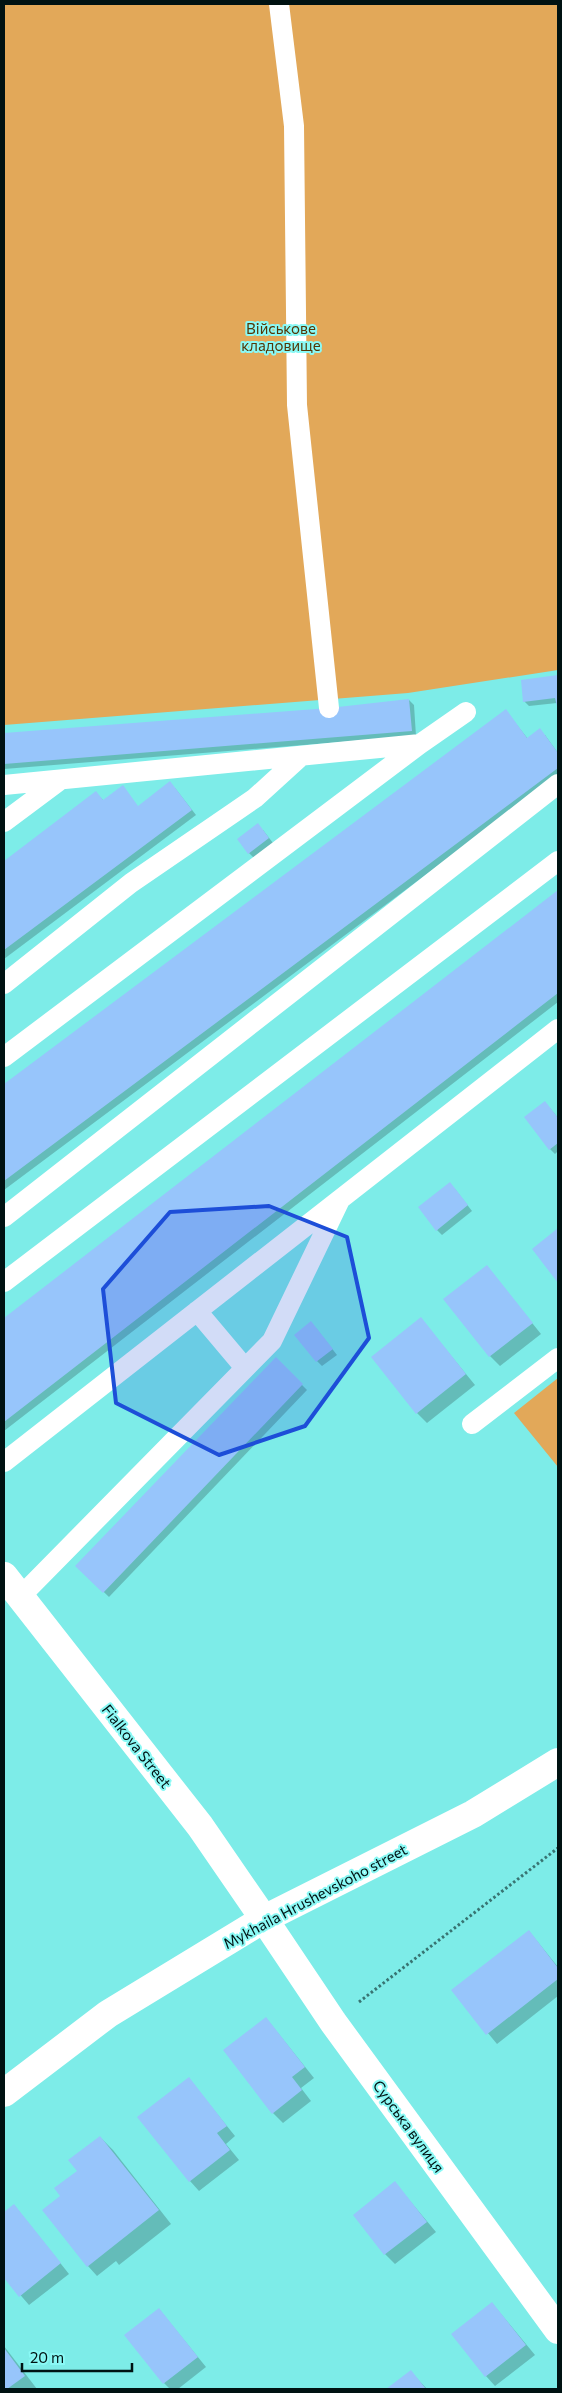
<svg xmlns="http://www.w3.org/2000/svg" width="562" height="2393" viewBox="0 0 562 2393" font-family="Commissioner,sans-serif">
	<style>
		.green { fill: #e2a859 }
		.shadow { fill: #0003 }
		.building { fill: #97c5fb }
		.lines { fill: none; stroke-linecap: round; stroke-linejoin: round }
		.path { stroke: #387472; stroke-width: 3; stroke-dasharray: 2.5 2.5; stroke-linecap: butt }
		.lane { stroke: #fff; stroke-width: 20 }
		.street { stroke: #fff; stroke-width: 28 }
		.secondary { stroke: #fff; stroke-width: 28 }
		.marked { fill: #1d4ed8; fill-opacity: 0.2; stroke: #1d4ed8; stroke-width: 4; stroke-linejoin: round }
		.labels { text-anchor: middle; dominant-baseline: central; stroke-width: 4; stroke-linejoin: round; paint-order: stroke }
		.park-label { font-size: 15px; fill: #533606; stroke: #8af9f5 }
		.street-label { font-size: 15px; fill: #001212; stroke: #8af9f5 }
	</style>
	<rect width="100%" height="100%" fill="#7dece8"/>
	<path class="green" d="M4,4H558V670L408,693L4,725Z
		M558,1378V1467L514,1413Z"/>
	<path class="shadow" d="M558,676V710L557,703L529,706L524,701L522,681Z
		M409,700L414,705L416,736L4,769V734L329,709Z
		M506,711L528,739L545,735L558,753V776L4,1190V1085Z
		M175,788L196,815L4,959V862L96,793L104,801L139,807Z
		M263,830L273,843L254,858L249,853Z
		M558,891V1002L4,1431V1320Z
		M550,1108L558,1118V1151L555,1154L550,1149Z
		M455,1189L472,1211L442,1235L437,1230Z
		M558,1230V1281L534,1249Z
		M487,1267L541,1334L500,1366L490,1356Z
		M421,1319L475,1385L427,1423L417,1413Z
		M316,1328L337,1355L322,1366L317,1361Z
		M276,1359L307,1390L109,1597L77,1566Z
		M529,1931L558,1967V1996L497,2044L453,1991Z
		M266,2018L314,2078L301,2088L311,2101L283,2123L273,2113Z
		M189,2079L235,2136L226,2144L239,2160L199,2191L190,2181Z
		M100,2137L113,2150L171,2224L119,2265L116,2261L97,2276L88,2266L60,2198Z
		M395,2183L436,2232L395,2264L385,2254Z
		M14,2205L69,2274L29,2305L4,2276V2213Z
		M492,2303L535,2355L495,2386L486,2376Z
		M159,2309L206,2367L178,2389H170L164,2383Z
		M4,2346L37,2389H4Z
		M411,2372L427,2389H388Z"/>
	<path class="building" d="M558,675V710L555,698L523,702L521,680Z
		M409,699L412,731L4,764V733L329,708Z
		M506,709L527,738L540,728L558,753V768L4,1181V1084Z
		M170,781L192,810L4,950V861L96,791L103,800L123,785L138,806Z
		M258,823L269,838L248,854L237,839Z
		M558,890V993L4,1422V1318Z
		M545,1101L558,1118V1143L549,1150L524,1117Z
		M450,1182L468,1205L436,1231L418,1207Z
		M558,1228V1283L532,1249Z
		M487,1265L533,1323L489,1357L443,1299Z
		M421,1317L466,1374L416,1414L371,1357Z
		M311,1321L333,1349L316,1362L294,1335Z
		M276,1357L303,1384L103,1593L75,1566Z
		M529,1930L558,1968V1979L486,2035L451,1990Z
		M266,2017L305,2067L292,2077L302,2090L272,2114L223,2050Z
		M189,2077L227,2126L217,2133L230,2150L189,2182L137,2117Z
		M100,2136L159,2210L87,2267L42,2210L60,2196L54,2188L77,2171L68,2160Z
		M395,2181L427,2222L384,2255L353,2215Z
		M14,2204L61,2263L19,2297L4,2278V2212Z
		M492,2302L526,2345L485,2377L451,2334Z
		M159,2308L198,2357L163,2384L124,2335Z
		M4,2348L25,2376L7,2389H4Z
		M411,2370L426,2389H386Z"/>
	<g class="lines">
		<path class="path" d="M359,2002L558,1848"/>
		<path class="lane" d="M279,4L294,126L297,405L329,708
			M4,785L420,744
			M4,822L59,781
			M4,984L131,883L255,798L300,757
			M4,1057L420,744L466,712
			M4,1217L558,784
			M4,1282L558,861
			M197,1311L245,1368
			M472,1424L558,1358
			M4,1462L558,1029
			M20,1597L272,1341L339,1202"/>
		<path class="street" d="M4,1576L200,1826L264,1919"/>
		<path class="secondary" d="M264,1919L333,2022L558,2330
			M4,2093L108,2014L264,1919L473,1814L558,1762"/>
	</g>
	<path class="marked" d="M269,1206L347,1237L369,1338L305,1426L219,1455L116,1403L103,1289L170,1212Z"/>
	<g class="labels">
		<g class="park-label">
			<text x="281" y="328">Військове<tspan x="281" dy="17">кладовище</tspan></text>
		</g>
		<g class="street-label">
			<text transform="translate(137 1746) rotate(52)">Fialkova Street</text>
			<text transform="translate(315 1896) rotate(-28)">Mykhaila Hrushevskoho street</text>
			<text transform="translate(409 2126) rotate(54)">Сурська вулиця</text>
		</g>
	</g>
	<rect width="562" height="2393" fill="none" stroke="#001212" stroke-width="10"/>
	<path d="M22 2363v8h110v-8" fill="none" stroke="#001212" stroke-width="2.5"/>
	<text x="30" y="2363" font-size="15" fill="#001212" stroke="#8af9f5" stroke-width="4" paint-order="stroke">20 m</text>
</svg>
